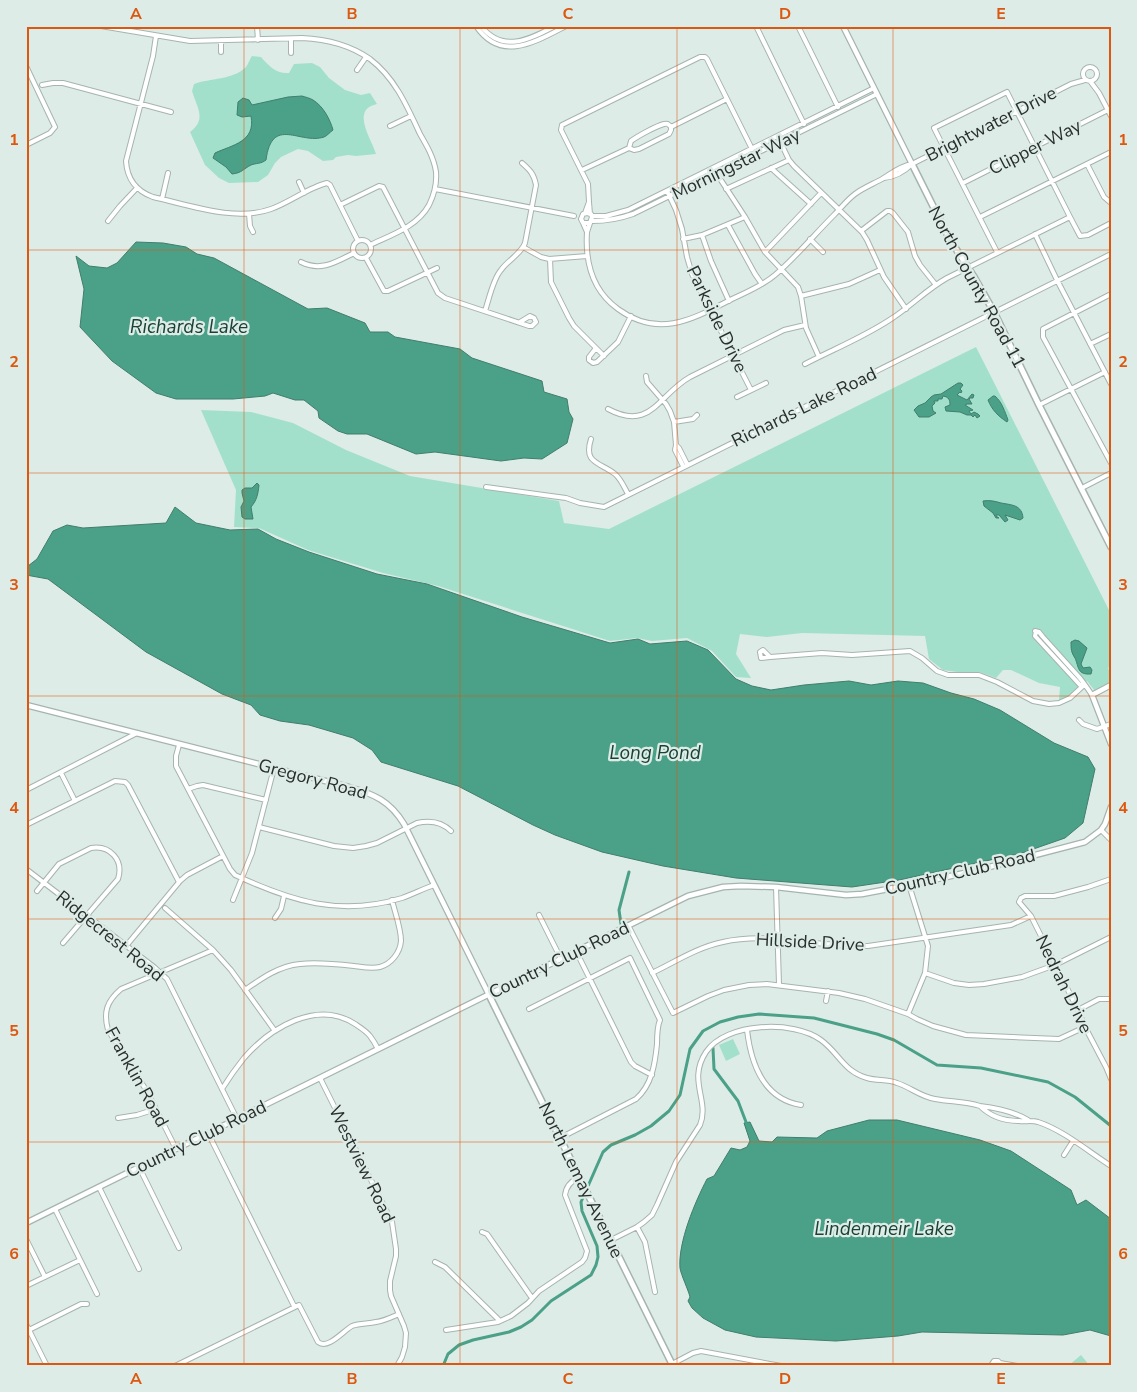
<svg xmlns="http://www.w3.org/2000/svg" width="1137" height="1392" viewBox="0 0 1137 1392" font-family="'Nunito Sans',sans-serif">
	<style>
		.green { fill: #a3e0cc }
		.water { fill: #4ba088; stroke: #417e6d }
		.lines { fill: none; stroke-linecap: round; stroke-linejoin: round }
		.canal { stroke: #4ba088; stroke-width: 3 }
		.minor-casing { stroke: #a6b4af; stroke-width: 6 }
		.tertiary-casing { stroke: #a6b4af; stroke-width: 7 }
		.secondary-casing { stroke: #a6b4af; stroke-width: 8 }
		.minor { stroke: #fff; stroke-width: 4 }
		.tertiary { stroke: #fff; stroke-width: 4.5 }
		.secondary { stroke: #fff; stroke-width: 5 }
		.grid { fill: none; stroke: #de570e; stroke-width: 1; stroke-opacity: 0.55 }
		.labels { text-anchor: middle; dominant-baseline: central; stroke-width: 4.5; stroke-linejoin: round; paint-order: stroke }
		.street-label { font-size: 18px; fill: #292f2d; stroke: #ddece6 }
		.water-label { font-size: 19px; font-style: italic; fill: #1a4136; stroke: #ddece6 }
		.neatline { fill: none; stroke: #de570e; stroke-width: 2 }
		.grid-label { font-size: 16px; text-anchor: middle; font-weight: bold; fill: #de570e }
	</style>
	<rect width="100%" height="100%" fill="#ddece6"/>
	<path class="green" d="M252,56L261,57C269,66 276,74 289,73L294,64L312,63L320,67L329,78L345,90L361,95L370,93L377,104C373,105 368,107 366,110C358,121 373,143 376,154L356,156L348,155L336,157L333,160L323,161L308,151L298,149L281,157L275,163L268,175L258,182L229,183L219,178L205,165L190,132C207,119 197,108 192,91L194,84C210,78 233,80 246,67C248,64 250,59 252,56Z
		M976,347L1111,614V666L1108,668L1111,674V682L1095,691L1087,681L1066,698L1059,700L1060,687L1039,683L1011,670H1003L996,678L980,672H957L943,670L929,659L925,636L802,633L767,637L740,634L736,654L751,678L736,677L712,651L687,638L652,641L637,638L610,641L438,586L383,573L308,550L259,528L234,527L236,490L201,410L251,412L293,423L346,450L410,476L559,501L564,523L609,529Z
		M733,1039L740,1054L726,1061L719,1045Z
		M1081,1355L1090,1366H1068Z"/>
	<path class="water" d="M302,96C305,97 310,98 313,100C323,106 330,119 333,130C330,132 327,136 324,137C300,145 272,115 266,160C261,164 256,163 251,165C243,169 242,173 232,174L226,167L213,158L215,153C232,145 256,142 251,116L242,117L237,115L238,102L243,98L249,100L252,105L288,97Z
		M136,242L163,243L186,247L197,254L214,258L308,309L327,308L365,323L370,332H388L395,337L460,349L472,358L542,381L544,392L567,399L569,412L573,419L567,443L542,459L524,458L501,461L435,452L416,454L367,434H347L338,431L319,418L318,411L304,400H295L273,393L265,396L233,399H176L156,393L112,361L80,327L84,289L76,256L89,266L107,268L117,263Z
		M958,383H961L963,385L960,389L962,391L961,393L960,392L957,395L967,400L972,394L974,395L973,398H970L969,399L972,404H967L965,405L973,410L969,411L971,414L974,412L978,414L980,416L977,418L975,415L973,417L971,415H967L960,412L946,411L945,407L950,405C950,400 949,397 943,396L942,399H938V401H934L935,403L932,406L933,411L936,413L929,417H919L914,410L918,406L925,403L931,397L934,395L941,394Z
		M993,396H995C1002,402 1005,412 1008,420L1007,422C998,416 992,410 988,400Z
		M257,483L259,485C258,494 257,500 251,507L253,519H245L242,517L241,507L244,501L242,493V490L245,488H252Z
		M983,501C989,500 995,501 1001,503C1012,505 1022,505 1023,518L1020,520L1005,515L1008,520L1005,522L999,515H996V516L999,518H996L993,513L984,506Z
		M175,507L196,523L230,530L258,529L276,539L309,552L377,574L427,584L522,617L610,643L638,639L650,644L687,641L708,650L736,679L752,686L771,690L804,685L849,681L871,685L898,681L923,683L951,693L974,699L1000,710L1054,743L1088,757L1095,769L1083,823L1065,838L1022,853L899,880L852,887L736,878L663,866L602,852L555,835L533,825L458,786L381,762L372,750L353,738L309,725L280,721L260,715L251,705L222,694L146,652L48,579L26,575V565L28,566L37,559L53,531L67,525L83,528L166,523Z
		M1075,640L1079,641L1087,648L1081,664L1083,668L1090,667L1092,670L1091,674C1077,675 1079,667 1075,658C1071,652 1071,649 1071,642Z
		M869,1120H897L980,1140L1011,1151L1071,1190L1077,1205L1086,1200L1111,1219V1336L1090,1330L1063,1335L922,1332L898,1336L836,1341L756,1337L725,1330L703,1318L692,1308L688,1301L690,1297C688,1289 681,1275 680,1268C678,1242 695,1202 707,1179L714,1176L731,1148L740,1150L747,1147L750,1141L744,1123L750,1122L759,1141L772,1142L777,1137L817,1138L827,1131Z"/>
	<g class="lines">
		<path class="canal" d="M621,924L619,910L629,872
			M713,1048L714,1069L738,1101L746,1122
			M443,1366L448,1354L459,1345L473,1340L509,1332L521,1327L532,1320L551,1301L591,1275L596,1265L598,1257L597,1246L582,1211L581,1202L603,1152L611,1145L635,1135L651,1126L669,1111L680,1095L690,1049L703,1031L720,1022L738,1017L759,1014L814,1018L877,1034L894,1040L937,1065L981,1068L1048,1082L1075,1097L1111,1126"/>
		<defs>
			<path id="minor" d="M101,26L190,41L302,38C326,39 350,45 370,59C395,78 407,106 420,134C427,146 434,158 436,172C437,184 434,195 429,205C417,227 391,235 370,245
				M257,26L258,40
				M476,26C501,63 535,42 566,26
				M481,26C503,54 530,39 555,26
				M756,26L804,124
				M798,26L838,107
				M156,36L153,56L126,161C127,178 136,191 153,197C189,205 235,222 271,209C289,203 309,187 327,183L330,185L358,241
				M291,39V53
				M221,40V52
				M26,66L55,127L50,133L26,145
				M1083 74a7 7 0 1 1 14 0a7 7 0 1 1-14 0Z
				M357,70L366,57
				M1090,81L1099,93L1111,116
				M42,85L53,83H63L171,112
				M390,126L411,116
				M671,127L727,99
				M778,137L789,160L794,166L862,232L867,240L884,277L906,309
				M1087,164L1104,197L1111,203
				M713,168L745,217L765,252L798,287L801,296L806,328L819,357
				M771,168L811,204
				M582,170L629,148L634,150L639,149L669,134L671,130V127C668,124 668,123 664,124C656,126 638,136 631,141L629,148
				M884,178C895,177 904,172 912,164
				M299,182L304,193
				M963,183L1108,110
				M435,189L574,216
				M726,189L789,160
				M667,191L676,210L682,229L687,257L692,274L751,390
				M162,199L168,173
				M589,202L588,184L561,130L562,125L700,57H705L707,59L752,149
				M340,205L379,186L383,187L438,293L445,298L529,326H532L536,322L534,318L530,316L520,322
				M585,213L589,202L590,214
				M249,214L250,226L253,232
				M592,216H606L628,210L874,88
				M980,217L1111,152
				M108,221L120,206L137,188
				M592,221C606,221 619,219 633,214L877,94
				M583,223L587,232L592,217L591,214L587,213L583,214L581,219L583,223H589
				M728,225L755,274L762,284
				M861,231L887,211H890L893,213L908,232L915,256L920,265L936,285
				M587,232C585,263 593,291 618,309C659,339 693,319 732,299C747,292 762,286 775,275C796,257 814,235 834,215C841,208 847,200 855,194C863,188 873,184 882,179C892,173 900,166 912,164L1071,84L1085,80
				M1035,234L1057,280L1111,384
				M702,235L711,261L729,301
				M683,239L702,235L745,217
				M810,239L823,252
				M353 249a9 9 0 1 1 18 0a9 9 0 1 1-18 0Z
				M523,247L541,257L549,259L587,256
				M765,252L821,193
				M997,252L934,128L1007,92L1070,217L1080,236L1088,235L1111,223
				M366,258L384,291H388L437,268
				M550,259L551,282L569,318L574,326L604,356
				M301,262C321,272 336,262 354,253
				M1111,294L1043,329V337L1111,463
				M801,296L849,284L880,270
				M485,311C489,299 493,279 501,270C508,260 521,254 525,243L536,185C534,174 530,170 522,163
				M1090,344L1111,334
				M596,348L589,357V360L593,363L597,362L618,342L631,316
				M805,364C834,349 864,337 891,319C910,307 927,289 947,278L1070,217
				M646,376L647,382L666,404L670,411L674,422L676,445L675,450L683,466
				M737,397L766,383
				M1039,405L1105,372
				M608,409C651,432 658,395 690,377L784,330L805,325
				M674,422L693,419L697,415
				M591,439C583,464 600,462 615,474C621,479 624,487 628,494
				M676,445L679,448L687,464
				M486,487L551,496L566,498L580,503L604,507L1111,254
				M1082,488L1111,473
				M1035,631L1039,632L1043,637L1079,677C1084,683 1088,689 1092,695
				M1036,632L1035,636L1080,685L1083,684
				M770,657L761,658L760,652L763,650L770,657L822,653L852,655L910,651L922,658L937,671L948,675H979L997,682L1033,701L1049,704L1059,703L1070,698L1084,685
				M1079,720L1083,724L1097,729L1111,724
				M179,745L176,756V766L230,869L235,875C291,901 340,917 402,898C413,894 423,889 434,885
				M61,773L75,801
				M188,789L197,786L203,785L266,800
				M26,790L137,733
				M26,825L115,781L125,782L128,785L179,882
				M259,827L334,846L353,848L366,846L377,843L417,823C430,820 442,822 451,831
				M1101,830L1111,840
				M26,869L154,967L167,979L237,1119
				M1111,879L1088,887L1054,896H1025L1021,898L1019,902L1031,916L1078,1010L1085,1027L1106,1067L1111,1079
				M776,887L779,984
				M37,891L59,864L91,848C110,845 124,860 118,879L63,943
				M233,900L252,853L274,768
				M165,908L213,950L231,970L275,1031
				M539,915L561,959
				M275,918L281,909L284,896
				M628,925L673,1013L708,996L724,990L749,985L767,984L839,993L865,999L908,1014L917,1019L933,1026L966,1035L1059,1039L1085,1027
				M126,946L180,881L187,875L223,856
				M576,951L631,1062L635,1066L652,1075
				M652,973C675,962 698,947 723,942C771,931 820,948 868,946L1011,925L1031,916
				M925,973L954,983L969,985L984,984L1022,977L1055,965L1111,937
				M245,990C262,978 279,966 300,964C318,962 336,964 354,966C362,967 372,969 380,967C391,964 400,953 401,941C401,928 395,913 392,900
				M826,1001L828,991
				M529,1009L630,958L660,1020C657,1027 657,1036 657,1044C655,1064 652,1085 636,1099L560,1138
				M1078,1010L1099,999H1109
				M908,1014L925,973L928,946L909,885
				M747,1030C751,1064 763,1099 801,1105
				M320,1078L392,1222L396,1249V1256L390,1281V1290L391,1296L404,1326L406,1333L405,1347L402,1357L397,1366
				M222,1089C229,1078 236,1068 244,1058C270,1028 317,999 355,1024C361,1028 366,1031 370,1036C373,1040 376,1045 378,1049
				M118,1118L137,1115L156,1109
				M1028,1120C1013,1111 997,1108 980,1106C991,1117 1004,1121 1019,1121C1025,1122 1031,1120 1038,1122C1063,1130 1089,1152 1111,1166
				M208,1133L294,1306
				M176,1149L148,1093L108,1030C103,1012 107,1001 121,989L213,950
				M1064,1155L1073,1141
				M139,1167L179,1248
				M99,1187L139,1269
				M55,1209L97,1294
				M637,1227L645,1242L655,1292
				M482,1232L487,1234L532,1298
				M26,1239L45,1277
				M611,1240L637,1227L644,1222L652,1215L657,1205L676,1162L700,1125C710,1100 687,1081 706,1052C726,1022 794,1020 821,1040C839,1053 843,1071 867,1078C877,1081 888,1079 897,1083C910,1087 921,1097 935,1099C951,1102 964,1101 980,1106
				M435,1262L445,1267L500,1321
				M26,1286L80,1260
				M26,1324L47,1366
				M29,1330L81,1304H87
				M446,1330L498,1322L511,1316L528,1303L539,1291L582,1262L585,1258L587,1251L565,1195C566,1186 571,1181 579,1177
				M672,1364L693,1353L701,1351L781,1366
				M175,1366L299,1305L318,1342C328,1350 343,1331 352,1326C360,1323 368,1324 376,1322C384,1321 392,1317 399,1314
				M994,1366L992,1364L994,1361H998L1000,1363L1017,1366"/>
			<path id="tertiary" d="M843,26L912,164
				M1111,685L1092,695L1111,744
				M26,705L349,787C374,794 390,801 404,824L489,995
				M26,1223L688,896L723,887L741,886L776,887L846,895L862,894L909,885L974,871L1085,842L1101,830L1105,824L1111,807"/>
			<path id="secondary" d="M912,164L949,238L974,277L994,312L1039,405L1111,547
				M489,995L673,1366"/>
		</defs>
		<use href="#minor" class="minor-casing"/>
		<use href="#tertiary" class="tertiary-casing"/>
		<use href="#secondary" class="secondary-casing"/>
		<use href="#minor" class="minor"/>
		<use href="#tertiary" class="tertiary"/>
		<use href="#secondary" class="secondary"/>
	</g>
	<path class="grid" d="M244,26V1366M460,26V1366M677,26V1366M893,26V1366M26,250H1111M26,473H1111M26,696H1111M26,919H1111M26,1142H1111"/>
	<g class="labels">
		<g class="street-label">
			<text transform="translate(991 124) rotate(-27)">Brightwater Drive</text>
			<text transform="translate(1035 147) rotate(-27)">Clipper Way</text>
			<text transform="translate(736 164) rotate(-26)">Morningstar Way</text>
			<text transform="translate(977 287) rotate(61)">North County Road 11</text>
			<text transform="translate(717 319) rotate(64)">Parkside Drive</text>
			<text transform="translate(804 407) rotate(-26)">Richards Lake Road</text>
			<text transform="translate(313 779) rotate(15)">Gregory Road</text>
			<text transform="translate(960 872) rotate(-13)">Country Club Road</text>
			<text transform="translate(110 936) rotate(39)">Ridgecrest Road</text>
			<text transform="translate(810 942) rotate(3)">Hillside Drive</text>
			<text transform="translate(559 960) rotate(-26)">Country Club Road</text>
			<text transform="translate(1064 984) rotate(64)">Nedrah Drive</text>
			<text transform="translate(137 1077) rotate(61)">Franklin Road</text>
			<text transform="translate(196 1139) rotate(-26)">Country Club Road</text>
			<text transform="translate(362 1164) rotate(64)">Westview Road</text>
			<text transform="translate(581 1180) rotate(64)">North Lemay Avenue</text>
		</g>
		<g class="water-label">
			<text x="189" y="327">Richards Lake</text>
			<text x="655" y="753">Long Pond</text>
			<text x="884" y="1229">Lindenmeir Lake</text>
		</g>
	</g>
	<rect width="1137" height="1392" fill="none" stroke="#ddece6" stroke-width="55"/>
	<rect x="28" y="28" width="1082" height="1336" class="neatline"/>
	<g class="grid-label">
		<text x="136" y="19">A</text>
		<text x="352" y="19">B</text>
		<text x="568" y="19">C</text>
		<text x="785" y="19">D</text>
		<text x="1001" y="19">E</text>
		<text x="14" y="145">1</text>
		<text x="1123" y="145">1</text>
		<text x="14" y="367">2</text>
		<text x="1123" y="367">2</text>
		<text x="14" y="590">3</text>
		<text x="1123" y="590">3</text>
		<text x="14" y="813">4</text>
		<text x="1123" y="813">4</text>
		<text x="14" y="1036">5</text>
		<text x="1123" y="1036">5</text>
		<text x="14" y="1259">6</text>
		<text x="1123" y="1259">6</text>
		<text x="136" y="1384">A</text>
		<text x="352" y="1384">B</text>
		<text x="568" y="1384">C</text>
		<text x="785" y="1384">D</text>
		<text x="1001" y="1384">E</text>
	</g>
</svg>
